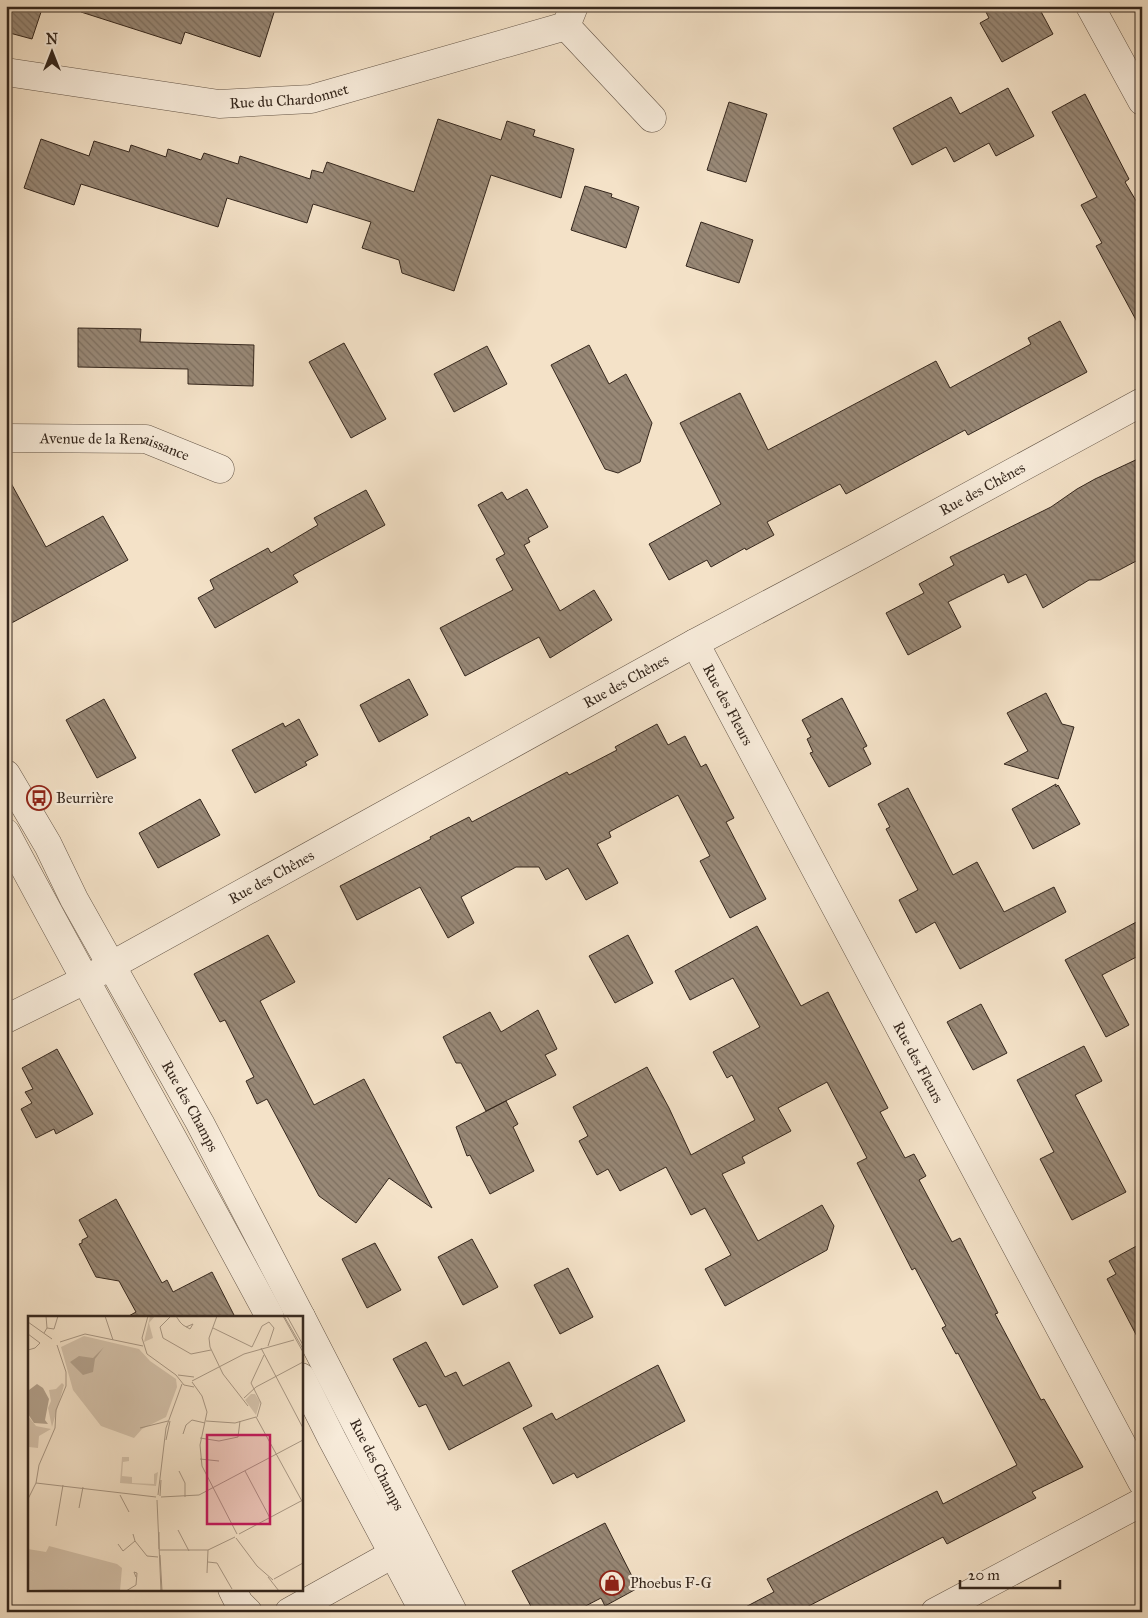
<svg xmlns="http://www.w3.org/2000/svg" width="1148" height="1618" viewBox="0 0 1148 1618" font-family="'IM FELL Great Primer',serif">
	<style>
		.building { fill: url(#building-back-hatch); stroke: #35271d }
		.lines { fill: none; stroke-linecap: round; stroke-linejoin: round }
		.minor-casing { stroke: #655648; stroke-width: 29 }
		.minor { stroke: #f8ecdb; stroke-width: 28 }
		.labels { text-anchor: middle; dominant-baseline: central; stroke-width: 4.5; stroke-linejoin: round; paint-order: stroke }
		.street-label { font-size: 15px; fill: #35271d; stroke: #f8ecdb }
		.poi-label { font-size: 15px; fill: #35271d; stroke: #f8ecdb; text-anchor: start }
		.inset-road { fill: none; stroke: #a89784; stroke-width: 1 }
		.view { fill: #c2185b; fill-opacity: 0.15; stroke: #c2185b; stroke-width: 2.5 }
		.inset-edge { fill: none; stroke: #35271d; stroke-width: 2.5 }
	</style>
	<defs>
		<pattern id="building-back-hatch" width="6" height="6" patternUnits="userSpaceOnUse" patternTransform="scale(1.25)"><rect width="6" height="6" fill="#988876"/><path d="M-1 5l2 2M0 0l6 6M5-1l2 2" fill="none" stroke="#7d6f60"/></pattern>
	</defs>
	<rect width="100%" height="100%" fill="#f4e2c8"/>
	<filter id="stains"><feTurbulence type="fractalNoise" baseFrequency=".004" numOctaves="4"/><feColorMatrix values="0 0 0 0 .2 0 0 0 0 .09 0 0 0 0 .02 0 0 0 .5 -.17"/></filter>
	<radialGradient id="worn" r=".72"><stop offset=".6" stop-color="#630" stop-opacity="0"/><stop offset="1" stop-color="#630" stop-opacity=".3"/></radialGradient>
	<path class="building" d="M6,6H43L32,39L6,32Z
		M82,6H276L260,57L185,32L181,44L81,12Z
		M983,6H1038L1053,34L1002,62L980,23L989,18Z
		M1008,88L1034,136L996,156L989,143L954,162L946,147L912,165L893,128L951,97L960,114Z
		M1085,94L1129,179L1125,182L1142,211V331L1096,246L1102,243L1081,205L1097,197L1052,112Z
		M729,102L767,114L746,182L707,170Z
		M438,119L501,140L507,121L535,130L533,136L574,149L561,198L491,175L454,291L402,273L399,260L362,248L371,222L313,204L307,223L227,198L218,227L81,184L74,205L24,188L41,139L89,156L94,141L129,152L131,145L166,157L168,149L201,160L204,153L238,164L240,156L310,179L312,170L323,173L327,162L414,192Z
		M585,186L612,194L611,197L639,207L626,248L571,230Z
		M701,222L753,240L739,283L686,266Z
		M1060,321L1087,372L968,435L965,430L846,494L840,484L767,522L774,535L746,550L745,548L711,567L707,560L669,580L649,544L721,504L680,423L740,393L768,450L936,361L950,388L1031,344L1028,338Z
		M78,328L141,329L140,342L254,345L253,386L188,384V369L78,367Z
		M344,343L386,419L351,438L309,362Z
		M589,345L609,384L626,374L652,423L640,462L618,473L605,469L551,365Z
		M487,346L507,384L454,412L434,374Z
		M1142,457V558L1100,580H1089L1043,608L1026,574L1008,583L1004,574L948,602L961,627L908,655L886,613L924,593L919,584L954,565L950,557L1051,507L1077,489L1095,479Z
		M6,474L46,547L103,516L128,560L6,626Z
		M527,489L548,527L528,538L530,542L524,545L560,611L594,590L612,620L550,658L539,637L465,676L440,628L513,590L496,559L505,554L478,505L502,492L507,500Z
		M366,490L385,525L293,575L298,582L215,628L198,598L214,589L210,580L268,548L271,553L318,525L314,518Z
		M409,679L428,715L379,742L360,705Z
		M1046,693L1062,724L1074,727L1058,779L1004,764L1028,751L1007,713Z
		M842,698L867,746L863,748L871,764L829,787L810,753L813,752L807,739L811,737L802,720Z
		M104,699L136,758L97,778L66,720Z
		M299,719L318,755L305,762L307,765L255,793L232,750L283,723L285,727Z
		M657,724L668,745L685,736L701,767L706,764L734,818L726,822L766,899L730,918L700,861L710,856L678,795L609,832L611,837L597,844L618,883L586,900L568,868L546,880L539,867H516L461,897L474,923L448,938L420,887L357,920L340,886L431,839L430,837L469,817L472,822L567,772L569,775L617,750L615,747Z
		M1056,784V787L1058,785L1080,824L1033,849L1012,809Z
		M908,788L953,875L977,862L1004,912L1054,887L1066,912L960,969L935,922L916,933L899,900L918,890L886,829L890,827L878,804Z
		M200,799L220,835L158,868L139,833Z
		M1142,919V954L1102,975L1129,1025L1106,1037L1065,960Z
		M757,926L801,1006L828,992L888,1108L880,1112L905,1158L914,1154L926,1176L919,1180L952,1242L960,1238L998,1313L995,1314L1041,1400L1044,1399L1083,1467L1032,1492L1036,1498L947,1544L943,1537L797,1612H736L774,1592L767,1579L851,1535L937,1491L943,1504L1017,1465L958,1353L956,1354L942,1328L946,1326L915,1268L912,1270L857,1163L867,1158L827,1082L778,1108L791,1131L742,1157L745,1163L722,1174L758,1241L822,1205L834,1226L827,1250L725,1306L705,1269L731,1255L705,1208L691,1215L666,1167L620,1191L608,1169L597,1175L579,1141L588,1136L573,1107L647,1067L669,1108L691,1155L755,1120L732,1075L727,1078L713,1052L760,1027L733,978L690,1000L675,971Z
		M268,935L295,982L260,1001L314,1105L364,1079L432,1208L389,1178L356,1223L319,1196L267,1099L257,1104L246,1081L254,1077L225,1020L220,1022L194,974Z
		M628,935L653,983L615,1003L589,956Z
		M981,1004L1007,1053L973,1070L947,1022Z
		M538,1010L557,1049L545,1055L556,1075L486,1111L461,1063H456L443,1037L490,1012L501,1032Z
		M1084,1046L1102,1081L1075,1095L1126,1192L1072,1220L1040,1159L1054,1152L1017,1080Z
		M57,1049L93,1114L56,1134L54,1129L36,1138L21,1109L32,1103L25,1092L33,1089L22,1068Z
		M506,1101L518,1124L513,1127L534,1171L490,1194L470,1155L467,1156L456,1127Z
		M116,1199L162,1283L167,1280L173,1292L212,1272L235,1317H127L136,1312L119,1281L96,1277L79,1244L82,1243V1240L88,1237L79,1220Z
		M472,1239L498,1287L463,1305L438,1257Z
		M375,1243L401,1290L367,1308L342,1259Z
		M1142,1243V1346L1107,1279L1116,1274L1109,1261Z
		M568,1268L593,1317L560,1334L534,1285Z
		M426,1342L445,1377L456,1372L463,1386L509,1362L532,1406L449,1450L426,1404L419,1407L393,1359Z
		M658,1365L685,1421L577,1478L574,1473L553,1484L523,1428L552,1413L556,1420Z
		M605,1523L638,1588L605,1606L601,1598L574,1612H534L512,1571Z"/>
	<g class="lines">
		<defs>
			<g id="minor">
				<path d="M1090,6L1142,101"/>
				<path d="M566,26L652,118"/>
				<path id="s1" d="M6,72L219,104L311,99L566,26L574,6"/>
				<path id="s2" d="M6,438L146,439L220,469"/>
				<path id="s3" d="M695,643L1142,1482"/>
				<path id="s4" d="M6,774L48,845L74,899L200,1123L301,1317"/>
				<path d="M6,833C92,995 183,1155 270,1317"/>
				<path id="s5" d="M6,1019L85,980L695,643L861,555L1142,402"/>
				<path id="s6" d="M301,1317L453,1612"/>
				<path d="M301,1377L332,1439L424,1612"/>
				<path d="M232,1589L239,1603L248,1612"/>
				<path d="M289,1612L393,1554"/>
				<path d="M935,1612L1142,1502"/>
			</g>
		</defs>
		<use href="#minor" class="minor-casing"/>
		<use href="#minor" class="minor"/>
	</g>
	<defs>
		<symbol id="bus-ring" viewBox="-11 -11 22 22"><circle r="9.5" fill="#f8ecdb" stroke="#8f2418" stroke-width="1.5"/><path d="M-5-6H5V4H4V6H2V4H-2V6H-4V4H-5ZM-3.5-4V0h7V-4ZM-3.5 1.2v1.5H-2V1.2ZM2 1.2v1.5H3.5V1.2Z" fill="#8f2418"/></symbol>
		<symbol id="shop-ring" viewBox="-11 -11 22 22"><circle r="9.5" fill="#f8ecdb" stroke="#8f2418" stroke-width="1.5"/><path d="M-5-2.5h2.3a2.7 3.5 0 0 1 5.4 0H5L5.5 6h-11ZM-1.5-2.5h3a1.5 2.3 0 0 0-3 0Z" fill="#8f2418"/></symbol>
	</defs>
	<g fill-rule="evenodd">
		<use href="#bus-ring" x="25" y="784" width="28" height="28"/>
		<use href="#shop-ring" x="598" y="1569" width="28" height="28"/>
	</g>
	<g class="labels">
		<g class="street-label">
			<text stroke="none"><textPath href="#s1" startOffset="286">Rue du Chardonnet</textPath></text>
			<text stroke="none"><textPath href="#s2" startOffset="110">Avenue de la Renaissance</textPath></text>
			<text stroke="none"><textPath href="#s5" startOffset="1111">Rue des Chênes</textPath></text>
			<text stroke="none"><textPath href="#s5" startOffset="706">Rue des Chênes</textPath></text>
			<text stroke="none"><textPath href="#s3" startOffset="70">Rue des Fleurs</textPath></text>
			<text stroke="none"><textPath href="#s5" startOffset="301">Rue des Chênes</textPath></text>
			<text stroke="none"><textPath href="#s3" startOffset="475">Rue des Fleurs</textPath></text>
			<text stroke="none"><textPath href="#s4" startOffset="380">Rue des Champs</textPath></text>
			<text stroke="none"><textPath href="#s6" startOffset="166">Rue des Champs</textPath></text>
		</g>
		<g class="poi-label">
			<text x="56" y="798">Beurrière</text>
			<text x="630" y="1583">Phoebus F-G</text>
		</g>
	</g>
	<g transform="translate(28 1316)">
		<rect width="275" height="275" fill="#f4e2c8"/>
		<path d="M56,20L111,33L122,45L148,63L149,71L138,101L114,113L106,122L73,110L45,74L33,31ZM94,141H101V145L95,146L94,160L104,161V167L126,168V158L130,156L128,170L92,167ZM0,253L19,261L46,275L0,273Z" fill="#d4c2ab"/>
		<path d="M34,67L36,69L24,111L20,92L23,85L21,74L28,73ZM0,100L8,110L23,113L11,120L10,132L1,131L0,136ZM21,230L89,248L94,252L92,275H46L0,253V233L18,236Z" fill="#d4c2ab"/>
		<path d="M122,0H127L121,7L125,22L116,26ZM223,78H227L232,86L228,99L217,84Z" fill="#d4c2ab"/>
		<path d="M76,31L67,43L65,56L55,59L42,46L51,40L65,42ZM9,68L15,72L21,83L17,104L20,108L6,107L0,98L1,74Z" fill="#b3a28e"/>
		<path class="inset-road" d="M77,0L85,24M120,0L114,22L119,38L148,59L156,69L166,71M143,0L132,11L135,22L163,38L183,34M148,0L152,6L155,9L162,13L165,8L158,11M189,0L181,22L182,31L195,58L220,90M255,0L275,36M256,0L275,33M259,0L275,29M0,6L24,23M19,12L26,13L30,0M185,12L224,31M16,17L19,12L18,0M0,18L12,27L7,32L0,34M32,26L57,18L115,30M224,31L234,10L241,6L246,12L240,30M233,32L275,112M150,59L166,61M164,65L216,38L266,24M164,66L174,80L179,96L172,129L174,150L209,218M216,82L228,71L275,46M229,101L233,87L223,67L236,39M178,105L207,107L228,101L275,187M112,112L140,105M155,118L158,109L164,104L177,107M172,122L191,125L210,121L212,105M138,124L142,105M172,143L191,145M151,155L157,167V181M217,155L242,202M8,167L128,181M92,179L101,196M130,179L138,112L154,68M132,180L133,164M133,181L171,179L275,124M0,183L8,167L11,149L27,112L28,94L38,70V56L29,29M129,184L133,275M51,192L55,171M28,210L35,169M150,214L161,235M131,216V233M211,218L273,185M208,222L229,250L245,264M107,225L119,240L130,241M90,228L95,235L107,225L105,218M131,234H180L207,221M132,239L134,275M180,246L189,247L204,273M179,257L180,234M240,261L251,275M246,263L275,247M98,275L108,269L109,257L106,256L108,261"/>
		<path class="view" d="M179,119H242V208H179Z"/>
		<rect width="275" height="275" class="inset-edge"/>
	</g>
	<rect width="1148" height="1618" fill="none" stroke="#f4e2c8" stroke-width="25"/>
	<rect x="8" y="8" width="1133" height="1603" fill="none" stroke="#35271d" stroke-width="2.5"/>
	<rect x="12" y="12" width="1123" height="1593" fill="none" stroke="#35271d"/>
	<g transform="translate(52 52)" stroke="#f8ecdb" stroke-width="4" paint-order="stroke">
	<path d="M0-4L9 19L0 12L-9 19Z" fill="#35271d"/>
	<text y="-8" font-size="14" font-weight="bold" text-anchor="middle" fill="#35271d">N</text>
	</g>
	<path d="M960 1580v8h100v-8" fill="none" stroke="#35271d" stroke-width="2.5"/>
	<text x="968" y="1580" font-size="15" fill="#35271d" stroke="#f8ecdb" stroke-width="4" paint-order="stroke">20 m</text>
	<rect width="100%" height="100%" filter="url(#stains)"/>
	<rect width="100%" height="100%" fill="url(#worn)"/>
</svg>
